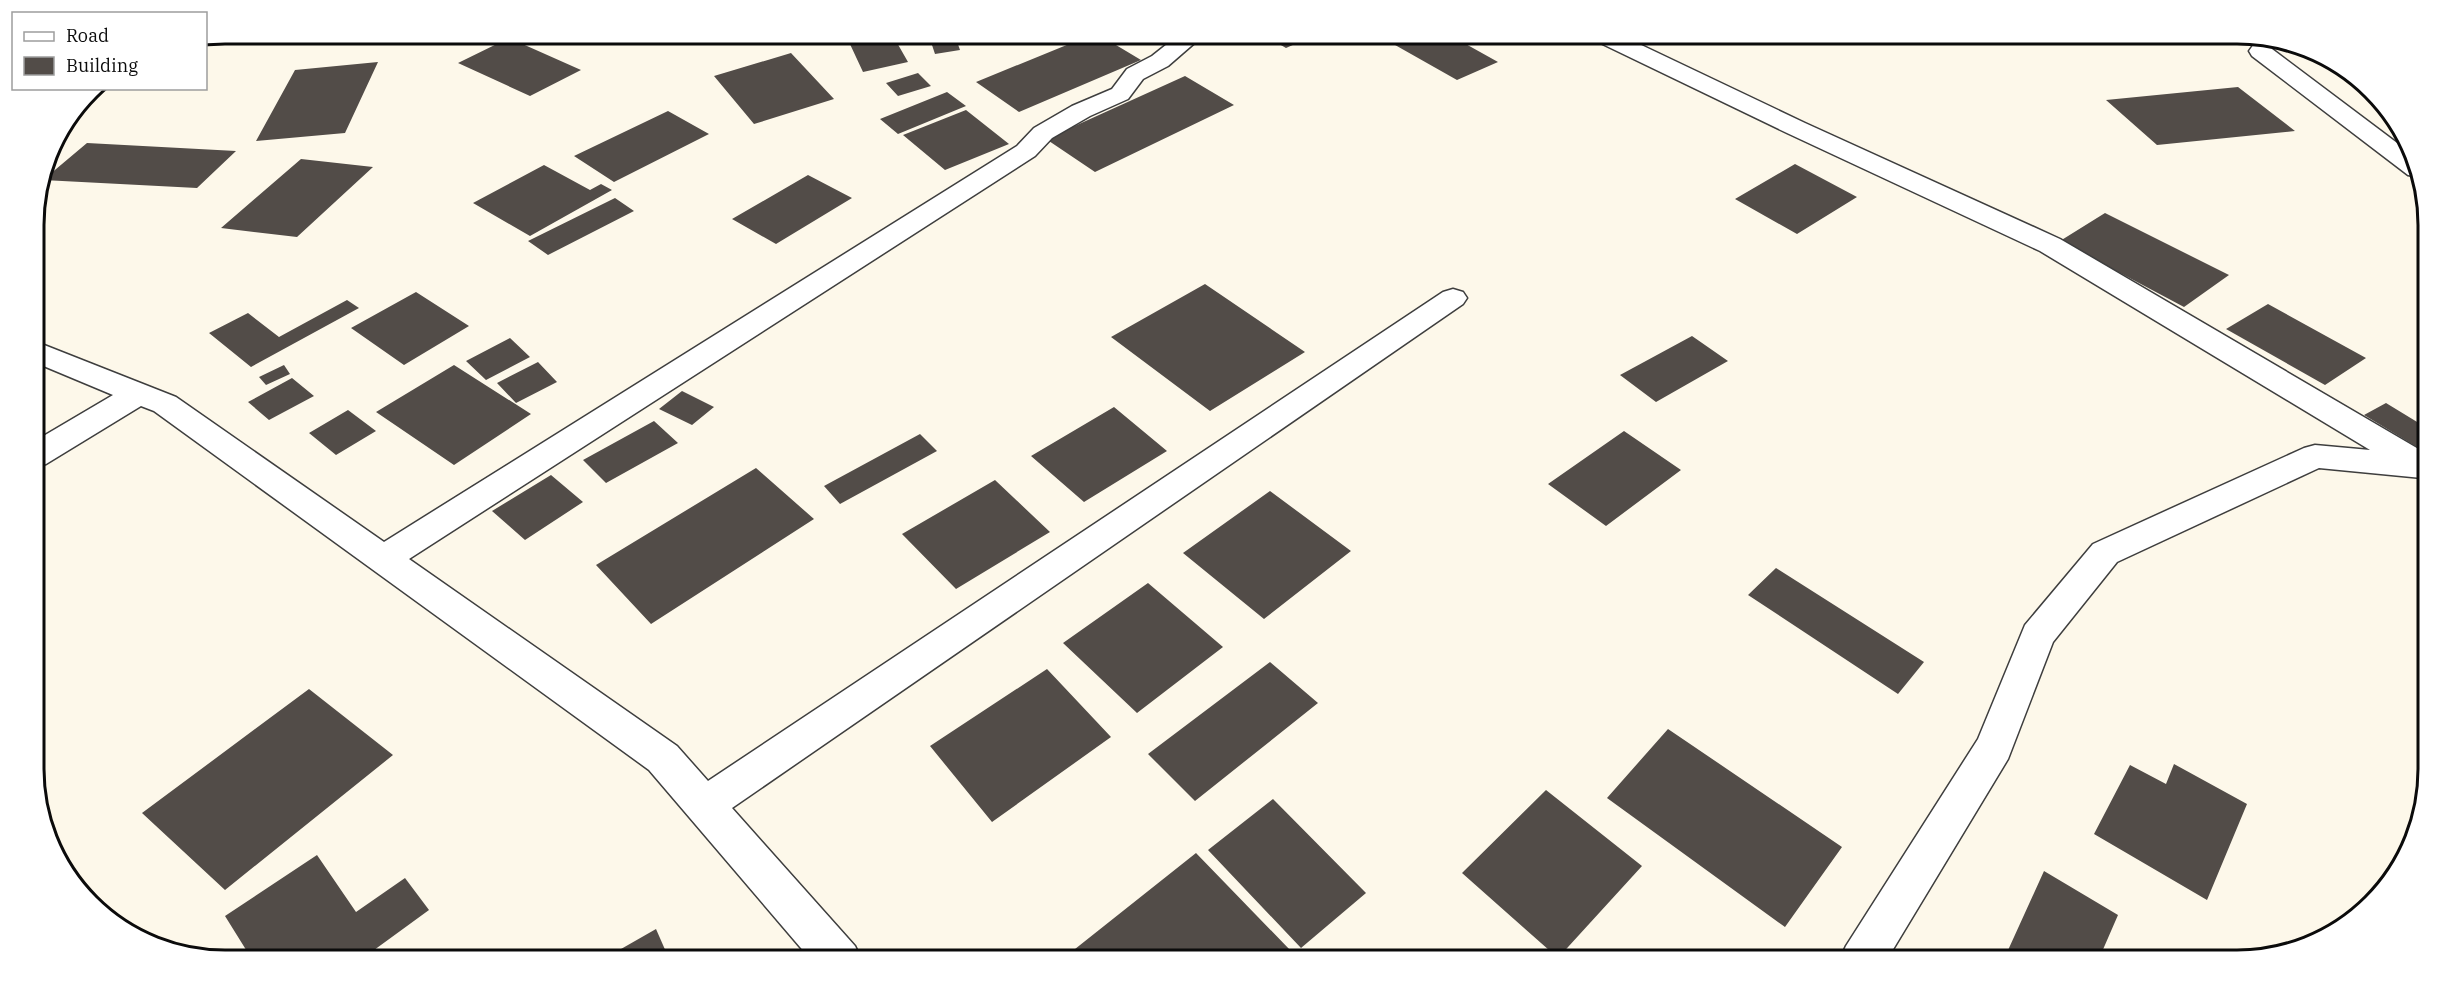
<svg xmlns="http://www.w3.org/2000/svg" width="2461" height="994" viewBox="0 0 2461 994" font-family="'IBM Plex Serif',serif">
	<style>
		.building { fill: #524c48 }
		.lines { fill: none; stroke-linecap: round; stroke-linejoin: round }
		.minor-casing { stroke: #3e3e3e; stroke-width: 3 }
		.minor { fill: #fff; fill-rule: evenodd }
		.rim { fill: none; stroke: #0b0b0b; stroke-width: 3 }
	</style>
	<rect width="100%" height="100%" fill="#fdf8ea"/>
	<path class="building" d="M280,33H335L329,37L315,34L306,39Z
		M928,33H954L960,50L935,54Z
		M1096,33L1141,60L1019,112L976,82Z
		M1260,33H1320L1286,48Z
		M1407,33H1446L1498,62L1457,80L1388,41Z
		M892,34L908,62L863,72L849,42Z
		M509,38L581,70L530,96L458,63Z
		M791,53L834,99L754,124L714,76Z
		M378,62L345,133L256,141L295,70Z
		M918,73L931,86L898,96L886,83Z
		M1185,76L1234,105L1095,172L1046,139Z
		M2238,87L2295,131L2157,145L2106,100Z
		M947,92L966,106L898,134L880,119Z
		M966,110L1009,144L945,170L903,135Z
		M668,111L709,134L614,182L574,156Z
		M87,143L236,151L197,188L43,180Z
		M301,159L373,167L297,237L221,228Z
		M1795,164L1857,197L1797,234L1735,199Z
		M544,165L590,190L601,184L612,190L530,236L473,203Z
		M808,175L852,198L776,244L732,219Z
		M615,198L634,211L548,255L528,241Z
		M2105,213L2229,275L2184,307L2060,241Z
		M1205,284L1305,352L1210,411L1111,337Z
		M416,292L469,326L404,365L351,328Z
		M347,300L359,308L251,367L209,333L248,313L279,337Z
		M2268,304L2366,358L2325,385L2226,329Z
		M1692,336L1728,361L1656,402L1620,375Z
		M510,338L530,357L486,380L466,361Z
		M538,362L557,382L516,403L497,383Z
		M284,365L290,374L266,385L259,377Z
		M454,365L531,414L454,465L376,412Z
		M292,378L314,396L269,420L248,402Z
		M682,391L714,407L692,425L659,409Z
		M2386,403L2427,428V441L2417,447L2364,415Z
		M1114,407L1167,451L1084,502L1031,456Z
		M348,410L376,431L336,455L309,433Z
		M654,421L678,443L606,483L583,460Z
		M1624,431L1681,470L1606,526L1548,484Z
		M920,434L937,451L840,504L824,486Z
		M756,468L814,519L651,624L596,565Z
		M551,475L583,502L525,540L492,511Z
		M995,480L1050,532L956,589L902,534Z
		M1270,491L1351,551L1264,619L1183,553Z
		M1776,568L1924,662L1898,694L1748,595Z
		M1148,583L1223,647L1137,713L1063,643Z
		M1270,662L1318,703L1195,801L1148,754Z
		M1047,669L1111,737L992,822L930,746Z
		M309,689L393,755L225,890L142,813Z
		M1668,729L1842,847L1785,927L1607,798Z
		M2174,764L2247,804L2207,900L2094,834L2130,765L2166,784Z
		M1546,790L1642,866L1558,958L1462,873Z
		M1273,799L1366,893L1301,948L1208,850Z
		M1196,853L1291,951L1280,961H1077L1070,953Z
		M317,855L356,912L405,878L429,910L359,961H253L225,916Z
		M2044,871L2118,915L2098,961H2062L2051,954L2048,961L2004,959Z
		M656,929L670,961H600Z"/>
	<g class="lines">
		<defs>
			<path id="minor" d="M1181,33H1206L1168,66L1143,79L1128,99L1090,116L1052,138L1035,156L409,559L677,746L708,781L1443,292L1453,289L1463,292L1467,298L1463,304L732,808L855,946L862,961H812L649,770L154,411L141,406L46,464L35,467V441L113,395L34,362V341L176,397L384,542L1017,146L1034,128L1072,106L1112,89L1127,69L1152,56Z
				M1587,33H1616L1805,123L2060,239L2427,454V476L2422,478L2319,468L2117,562L2053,642L2008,759L1886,961H1839L1846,946L1978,739L2025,625L2093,544L2304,448L2315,445L2370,450L2040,251L1787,133L1590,38Z
				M2259,37L2279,40L2272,49L2413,155L2419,177L2408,175L2252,56L2249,51Z"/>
		</defs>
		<use href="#minor" class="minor-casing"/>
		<use href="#minor" class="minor"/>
	</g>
	<path d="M0 0H2461V994H0ZM225 44H2237A181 181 0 0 1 2418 225V769A181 181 0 0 1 2237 950H225A181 181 0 0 1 44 769V225A181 181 0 0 1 225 44Z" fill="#fff" fill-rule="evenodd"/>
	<path class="rim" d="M225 44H2237A181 181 0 0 1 2418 225V769A181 181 0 0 1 2237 950H225A181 181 0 0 1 44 769V225A181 181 0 0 1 225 44Z"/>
	<rect x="12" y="12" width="195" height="78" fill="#ffffff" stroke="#9d9d9d" stroke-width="1.5"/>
	<rect x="24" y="32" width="30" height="9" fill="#ffffff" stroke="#9d9d9d" stroke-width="1.5"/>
	<text x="66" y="42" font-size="18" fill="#0b0b0b">Road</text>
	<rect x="24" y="57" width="30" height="18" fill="#524c48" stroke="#9d9d9d" stroke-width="1.5"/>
	<text x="66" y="72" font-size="18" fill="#0b0b0b">Building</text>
</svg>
